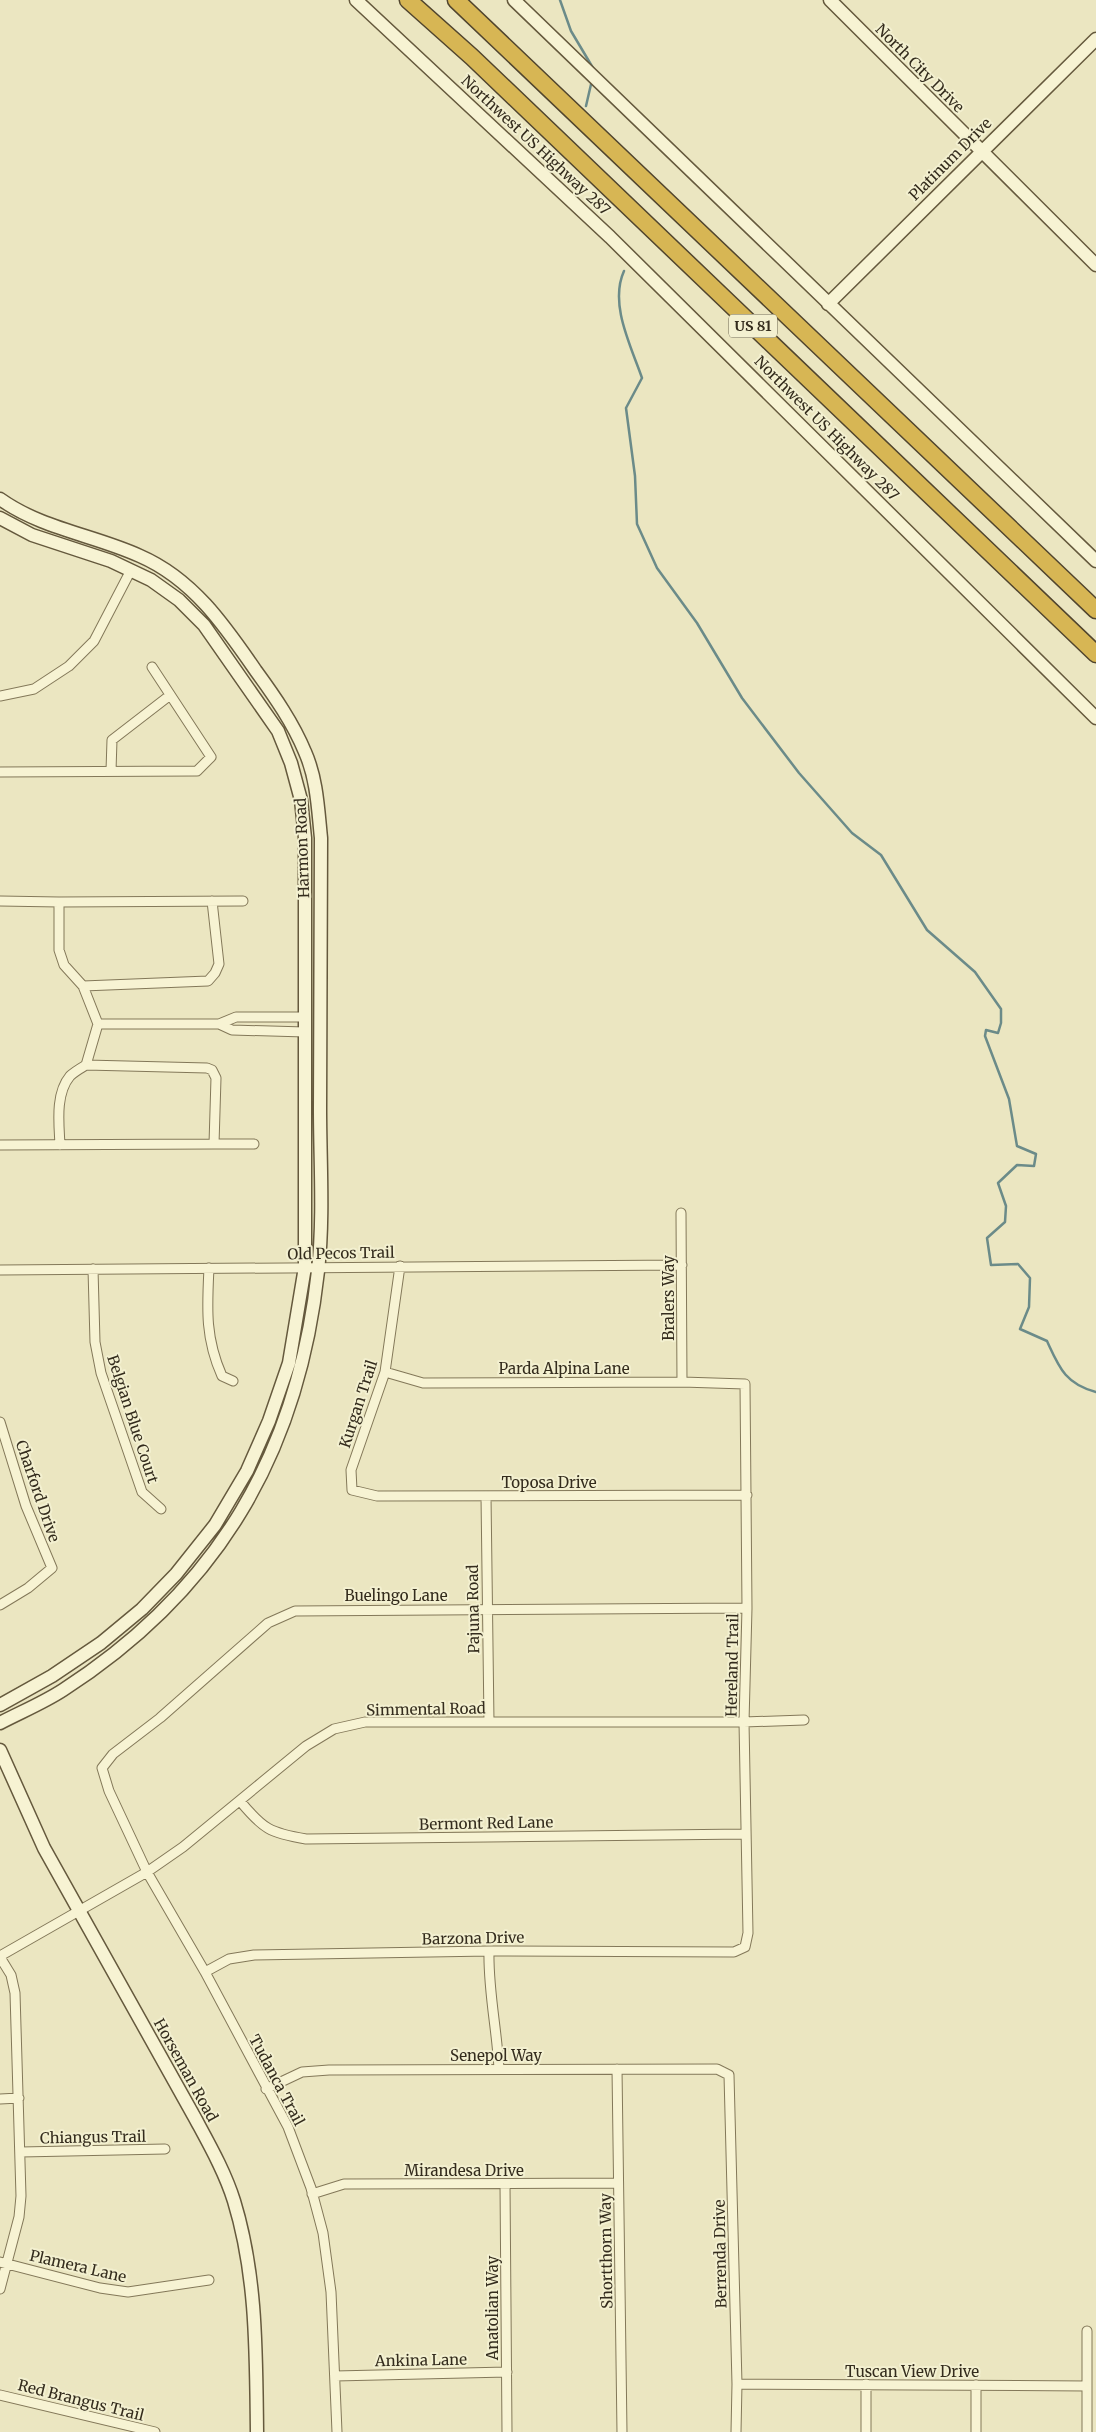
<svg xmlns="http://www.w3.org/2000/svg" width="1096" height="2432" viewBox="0 0 1096 2432" font-family="Merriweather,serif">
	<style>
		.lines { fill: none; stroke-linecap: round; stroke-linejoin: round }
		.stream { stroke: #6b8b89; stroke-width: 2.5 }
		.street-casing { stroke: #837859; stroke-width: 11 }
		.secondary-casing { stroke: #65593d; stroke-width: 15 }
		.highway-casing { stroke: #51452e; stroke-width: 19 }
		.street { stroke: #f7f3d3; stroke-width: 9 }
		.secondary { stroke: #f7f3d3; stroke-width: 12 }
		.highway { stroke: #d7b654; stroke-width: 16 }
		.labels { text-anchor: middle; dominant-baseline: central; stroke-width: 4; stroke-linejoin: round; paint-order: stroke }
		.shield { fill: #f3f0d0; stroke: #6d6753; stroke-width: 1 }
		.shield-label { font-size: 14px; font-weight: bold; fill: #342c1d }
		.street-label { font-size: 15px; fill: #342c1d; stroke: #f3f0d0 }
	</style>
	<rect width="100%" height="100%" fill="#ebe6c1"/>
	<g class="lines">
		<path class="stream" d="M560,0L571,31L593,68
			M586,106L592,80
			M624,271C609,304 631,346 642,378L626,408L635,476L637,524L657,568L697,623L742,698L799,773L852,833L881,855L927,930L975,972L1001,1009V1023L998,1033L986,1030L985,1036L1009,1099L1017,1146L1036,1154L1034,1166L1017,1165L998,1183L1006,1206L1005,1222L987,1238L991,1265L1018,1264L1030,1278L1029,1307L1020,1329L1047,1341C1059,1367 1065,1384 1096,1392"/>
		<defs>
			<path id="street" d="M0,696L34,689L69,666L94,641L131,570
				M111,771L112,740L169,696
				M0,772L197,771L211,757L152,667
				M0,901L59,902V950L64,965L83,986L98,1024L86,1065L207,1068L212,1070L216,1078L214,1144L0,1145
				M59,902L243,901
				M83,986L208,981L215,973L219,964L212,901
				M98,1024H219L236,1017H305
				M219,1024L232,1030L305,1032
				M214,1144H254
				M60,1145C59,1124 55,1094 70,1076C74,1072 81,1068 86,1065
				M681,1213L682,1382
				M400,1266L385,1372L351,1470L352,1490L377,1496L747,1495
				M209,1268C207,1308 205,1338 222,1376L233,1381
				M93,1269L95,1342L101,1373L142,1492L161,1509
				M0,1270L682,1265
				M0,1422L26,1506L52,1568L28,1588L0,1605
				M486,1496L489,1722
				M240,1801C263,1829 270,1833 306,1839L746,1834
				M489,1951C488,1991 497,2029 499,2069
				M0,1956L147,1872L183,1847L306,1746L334,1729L365,1722H744L804,1720
				M0,1957L11,1975L15,1993L21,2196L19,2217L0,2289
				M205,1972L229,1959L254,1955L489,1951L734,1952L745,1947L748,1933L744,1722L747,1608L745,1384L682,1382L423,1383L385,1372
				M617,2069L622,2432
				M266,2089L302,2072L329,2070L717,2069L729,2075L737,2384L736,2432
				M0,2099L19,2098
				M21,2152L165,2149
				M505,2184L507,2432
				M312,2194L344,2184L618,2183
				M0,2262L100,2288L128,2292L209,2280
				M335,2376L507,2372
				M737,2384L1087,2386
				M0,2395L155,2432
				M337,2432L331,2292L323,2233L311,2188L288,2127L205,1972L147,1872L109,1791L102,1768L113,1754L160,1718L268,1623L295,1611L747,1608
				M866,2432V2384
				M976,2432V2385
				M1087,2432V2331"/>
			<path id="secondary" d="M356,0L610,237L1096,718
				M514,0L1096,561
				M830,0L1096,265
				M828,304L1096,39
				M0,499C42,529 94,535 140,556C193,579 225,626 256,671C275,697 293,723 305,752C317,779 318,809 321,838C321,928 321,1018 320,1108C320,1161 324,1217 318,1271C298,1453 218,1590 63,1690C43,1703 21,1712 0,1723
				M0,518L32,535L111,561L151,580L179,600L204,625L278,731L291,763L301,800L305,838V1267L289,1363L269,1421L247,1471L215,1525L176,1574L142,1609L101,1643L52,1676L0,1705
				M0,1750L44,1848L195,2118C209,2144 225,2172 234,2201C257,2276 256,2354 257,2432"/>
			<path id="highway" d="M408,0L472,57L1096,654
				M456,0L1096,610"/>
		</defs>
		<use href="#street" class="street-casing"/>
		<use href="#secondary" class="secondary-casing"/>
		<use href="#highway" class="highway-casing"/>
		<use href="#street" class="street"/>
		<use href="#secondary" class="secondary"/>
		<use href="#highway" class="highway"/>
	</g>
	<g class="labels">
		<rect class="shield" x="729" y="314.5" width="48" height="23" rx="4"/>
		<g class="shield-label">
			<text x="753" y="326">US 81</text>
		</g>
		<g class="street-label">
			<text transform="translate(920 68) rotate(45)">North City Drive</text>
			<text transform="translate(536 145) rotate(43)">Northwest US Highway 287</text>
			<text transform="translate(950 159) rotate(-45)">Platinum Drive</text>
			<text transform="translate(827 428) rotate(45)">Northwest US Highway 287</text>
			<text transform="translate(302 848) rotate(-92)">Harmon Road</text>
			<text transform="translate(341 1253) rotate(-1)">Old Pecos Trail</text>
			<text transform="translate(668 1298) rotate(-90)">Bralers Way</text>
			<text x="564" y="1368">Parda Alpina Lane</text>
			<text transform="translate(358 1404) rotate(-72)">Kurgan Trail</text>
			<text transform="translate(133 1419) rotate(72)">Belgian Blue Court</text>
			<text x="549" y="1482">Toposa Drive</text>
			<text transform="translate(38 1491) rotate(71)">Charford Drive</text>
			<text x="396" y="1595">Buelingo Lane</text>
			<text transform="translate(473 1609) rotate(-91)">Pajuna Road</text>
			<text transform="translate(732 1665) rotate(-89)">Hereland Trail</text>
			<text transform="translate(426 1709) rotate(-1)">Simmental Road</text>
			<text transform="translate(486 1823) rotate(-1)">Bermont Red Lane</text>
			<text transform="translate(473 1938) rotate(-1)">Barzona Drive</text>
			<text x="496" y="2055">Senepol Way</text>
			<text transform="translate(186 2070) rotate(61)">Horseman Road</text>
			<text transform="translate(277 2080) rotate(62)">Tudanca Trail</text>
			<text transform="translate(93 2137) rotate(-1)">Chiangus Trail</text>
			<text x="464" y="2170">Mirandesa Drive</text>
			<text transform="translate(606 2251) rotate(-91)">Shortthorn Way</text>
			<text transform="translate(720 2254) rotate(-91)">Berrenda Drive</text>
			<text transform="translate(78 2266) rotate(13)">Plamera Lane</text>
			<text transform="translate(492 2308) rotate(-90)">Anatolian Way</text>
			<text transform="translate(421 2360) rotate(-1)">Ankina Lane</text>
			<text x="912" y="2371">Tuscan View Drive</text>
			<text transform="translate(81 2400) rotate(14)">Red Brangus Trail</text>
		</g>
	</g>
</svg>
